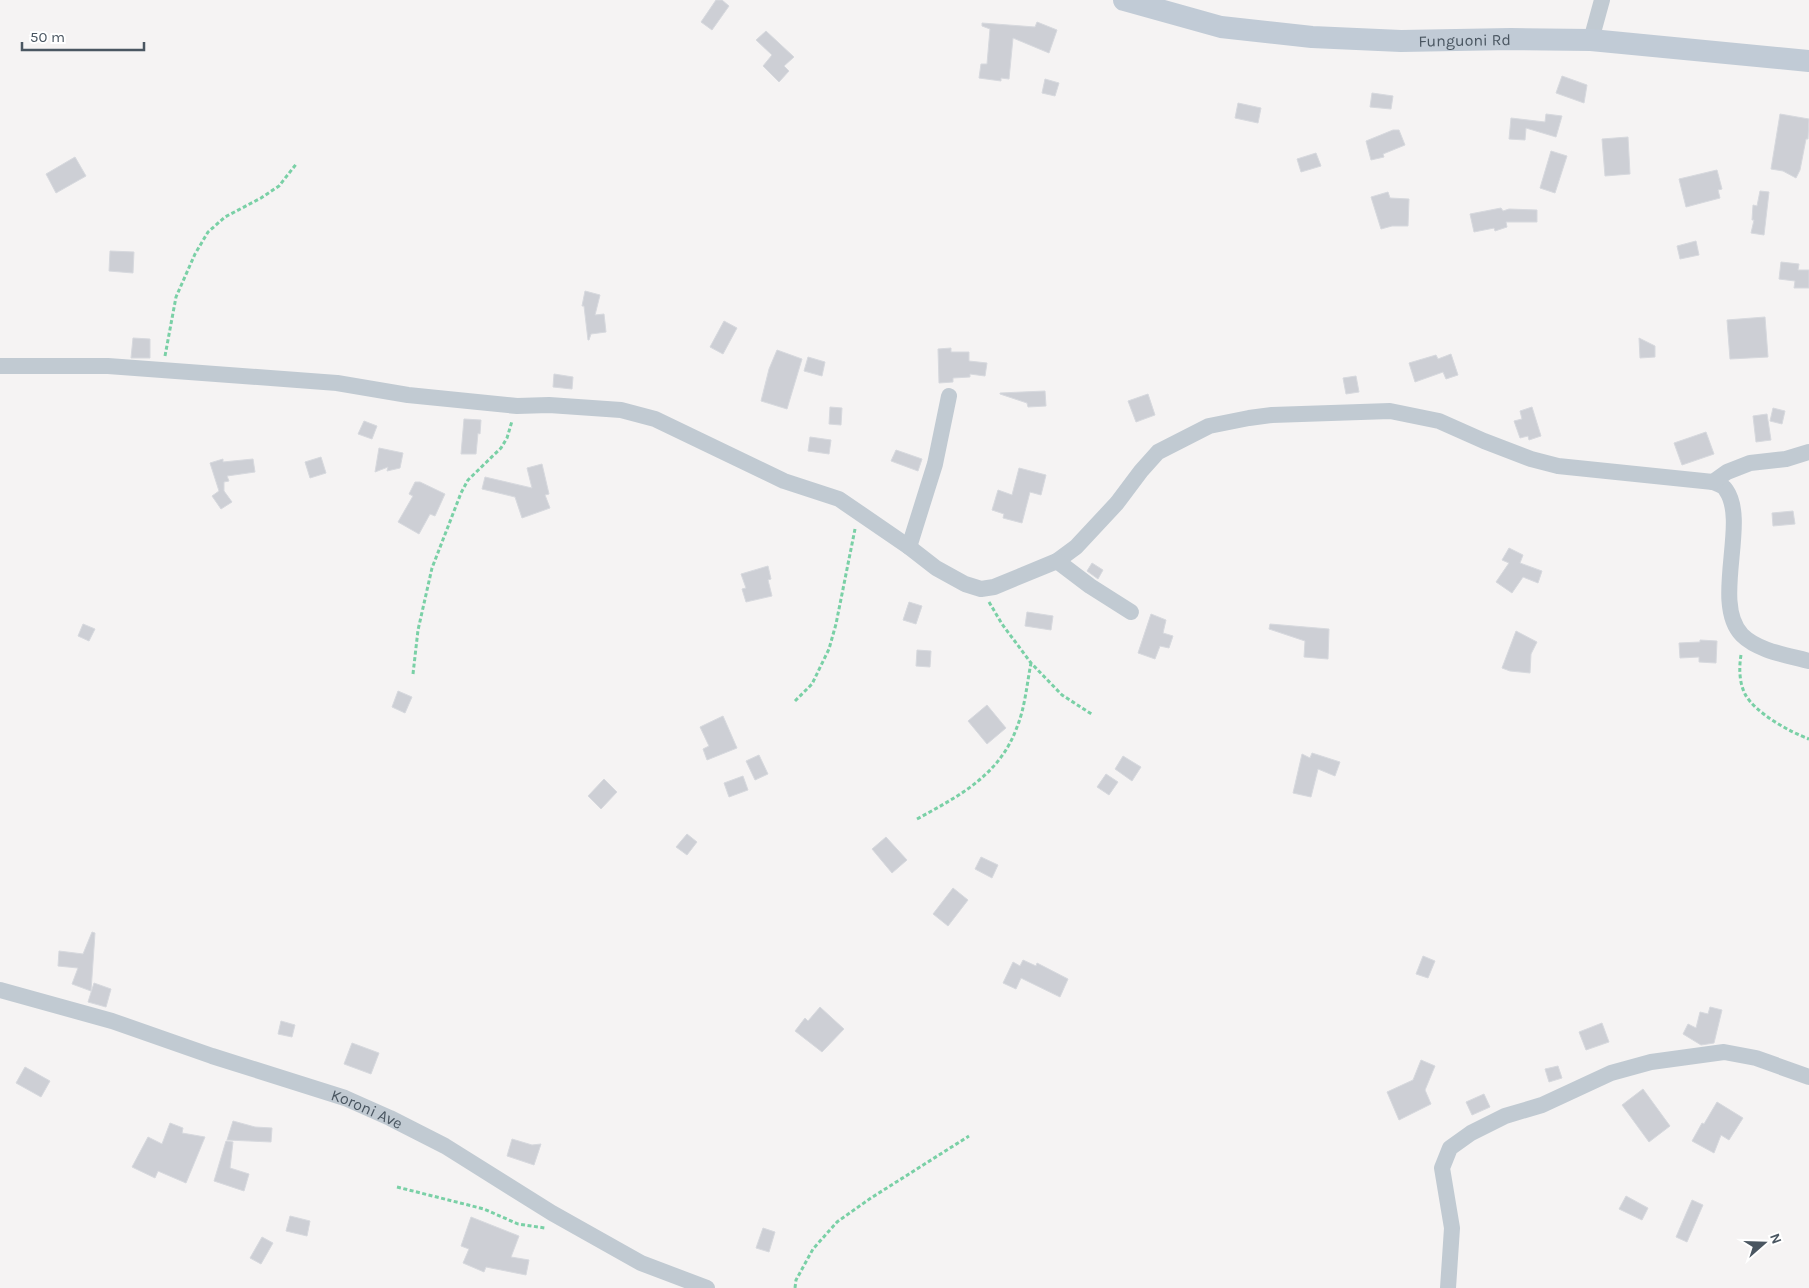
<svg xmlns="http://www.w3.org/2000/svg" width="1809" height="1288" viewBox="0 0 1809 1288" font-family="Karla,sans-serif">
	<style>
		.building { fill: #cdcfd5; stroke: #d7d9de }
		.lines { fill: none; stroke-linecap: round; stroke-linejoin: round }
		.path { stroke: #7ad0a6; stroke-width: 3; stroke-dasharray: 4 2.5; stroke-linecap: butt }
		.street { stroke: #c1cad2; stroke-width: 16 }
		.secondary { stroke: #c1cbd6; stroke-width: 22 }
		.labels { text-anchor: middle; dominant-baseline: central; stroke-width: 4; stroke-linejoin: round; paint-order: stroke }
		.street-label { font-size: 16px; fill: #4a5661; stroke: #fff }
	</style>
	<rect width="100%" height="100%" fill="#f5f3f3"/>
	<path class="building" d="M716,0H722L729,6L712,30L701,22Z
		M1037,22L1057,30L1049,53L1013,38L1009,79L1001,78V81L979,78L981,64H987L990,29L982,26V23L1035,27Z
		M766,31L794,57L784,66L789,71L779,82L763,66L772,55L756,40Z
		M1562,76L1587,85L1584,103L1556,93Z
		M1045,79L1059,83L1055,96L1042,93Z
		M1372,93L1393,96L1391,109L1370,107Z
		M1238,103L1261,108L1258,123L1235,118Z
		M1546,114L1562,116L1556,137L1526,128L1525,140L1509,139L1511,118L1545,122Z
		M1780,114L1809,119L1808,139H1806L1800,170L1796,178L1783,171L1771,169Z
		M1393,130H1399L1405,145L1383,154L1384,157L1371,160L1366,141Z
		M1628,137L1630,174L1605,176L1602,139Z
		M1551,151L1567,156L1555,193L1540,188Z
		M1316,153L1321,166L1301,172L1297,159Z
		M75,157L86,176L56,193L46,174Z
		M1717,170L1722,189L1718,190L1720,198L1686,207L1679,179Z
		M1760,191L1769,192L1764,235L1751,233L1754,220H1752L1753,205L1757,206Z
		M1388,192L1390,198L1409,199L1408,226H1392L1381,229L1371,197Z
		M1501,208L1503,211L1509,209L1537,210V222H1506L1507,227L1495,231L1494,228L1474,232L1470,214Z
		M1696,241L1699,255L1680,259L1677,246Z
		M110,251L134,252L133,273L109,271Z
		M1781,262L1799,264L1798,270H1809V288H1794L1795,281L1779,279Z
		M585,291L600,295L595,315L604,314L606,332L591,334L589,340H588L584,306H582Z
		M1765,317L1768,357L1730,359L1727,320Z
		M724,321L737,328L723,354L710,347Z
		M133,338L150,339V358H131Z
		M1639,338L1655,346V357L1640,358Z
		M951,348V352H969V361L987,363L985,376L970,374V377L953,378V382L939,383L938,349Z
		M777,350L802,359L787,409L761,401L769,369Z
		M1451,354L1458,375L1446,379L1443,372L1415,382L1409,363L1436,355L1438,359Z
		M808,357L825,362L822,376L804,371Z
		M554,374L573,377L572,389L553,387Z
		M1356,376L1359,392L1346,394L1343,378Z
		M1045,391L1046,406L1028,407L1027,403L1000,394V393Z
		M1148,394L1155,415L1136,422L1128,401Z
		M830,407L842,408L841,425L829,424Z
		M1532,407L1541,436L1529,440L1528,436L1520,438L1514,421L1522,419L1520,411Z
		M1773,408L1785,411L1782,424L1770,421Z
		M1767,414L1771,440L1756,442L1753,416Z
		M464,419L481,420L480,434L478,433L476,454H461Z
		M364,421L377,426L372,439L358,434Z
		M1706,432L1714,454L1682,465L1674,443Z
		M810,437L831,440L829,454L808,451Z
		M379,448L403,453L400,468L387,471L388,467L375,472Z
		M896,450L922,459L918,471L891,461Z
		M321,457L326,473L310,478L305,462Z
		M223,459V462L253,459L255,472L227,476L229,481L224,482V491L232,502L221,509L212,496L219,491L210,463Z
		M542,464L549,494L545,495L550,508L522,518L515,497L482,489L485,477L532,488L527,468Z
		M1019,468L1046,475L1041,495L1030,492L1022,523L1003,518L1004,514L992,510L998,490L1012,495Z
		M415,482H420L445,494L435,516L430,514L419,534L398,522L413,496L409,494Z
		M1793,511L1795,524L1773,526L1772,513Z
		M1509,548L1523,555L1520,563L1542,571L1538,583L1523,577L1512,593L1496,582L1509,563L1502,560Z
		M1092,563L1103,570L1098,579L1087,571Z
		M768,566L771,579L768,580L772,596L746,602L742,589L746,588L741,574Z
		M909,602L922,606L916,624L903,620Z
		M1027,612L1053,616L1051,630L1025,626Z
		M1151,614L1166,620L1163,633L1173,636L1169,648L1160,646L1155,659L1138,653Z
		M83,624L95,629L89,641L78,636Z
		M1270,624L1329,629L1328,659L1304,657L1305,641L1269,629Z
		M1516,631L1537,642L1531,654L1530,673L1510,671L1502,668Z
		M1700,640L1717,641L1716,663L1699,662V657L1680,658L1679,643L1700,642Z
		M917,650L931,651L930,667L916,666Z
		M398,691L412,697L405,713L392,707Z
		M987,705L1006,728L987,744L968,721Z
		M723,716L737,748L707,760L703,749L709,746L700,727Z
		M1312,753L1340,762L1335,776L1318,769L1311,797L1293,793L1302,754L1310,758Z
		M759,755L768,774L755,780L746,761Z
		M1123,756L1141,767L1132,781L1115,769Z
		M1106,774L1118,782L1109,795L1097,787Z
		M743,776L748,790L729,797L724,783Z
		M604,779L617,792L601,809L588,796Z
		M687,834L697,842L687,855L676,847Z
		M886,837L907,860L892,873L872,849Z
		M981,857L998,865L992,878L975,869Z
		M953,888L968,900L948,926L933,914Z
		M92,932L95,933L91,991L72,984L78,968L58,966L59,951L83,954Z
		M1423,956L1435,961L1428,978L1416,974Z
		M1023,960L1036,966L1037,963L1068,979L1060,997L1021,978L1016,989L1003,983L1013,962L1020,966Z
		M94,983L111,989L106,1007L88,1002Z
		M820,1007L844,1029L822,1052L795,1031L805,1018L808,1021Z
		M1710,1007L1722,1010L1714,1043L1701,1045L1683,1034L1688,1024L1696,1028L1700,1012L1708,1014Z
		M281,1021L295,1025L292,1037L278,1034Z
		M1602,1023L1609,1042L1586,1050L1579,1032Z
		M352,1043L379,1053L371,1074L344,1064Z
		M1421,1060L1435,1066L1425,1090L1431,1104L1399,1120L1387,1092L1413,1080Z
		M1558,1066L1562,1078L1549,1082L1545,1069Z
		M25,1067L50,1081L41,1097L16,1083Z
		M1643,1089L1670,1126L1649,1142L1622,1105Z
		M1484,1094L1490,1107L1472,1115L1466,1102Z
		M1717,1102L1743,1118L1729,1140L1721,1135L1714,1153L1692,1141L1702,1123L1704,1124Z
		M233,1121L255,1127L272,1128L271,1142L227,1140Z
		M170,1123L183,1128L182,1133L205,1137L186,1183L158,1171L155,1178L132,1167L148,1137L162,1144Z
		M512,1139L532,1145L541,1144L534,1165L507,1156Z
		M226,1141L233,1142L230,1168L249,1174L244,1191L214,1181Z
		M1626,1196L1648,1208L1642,1220L1619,1209Z
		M1692,1200L1703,1205L1687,1242L1676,1237Z
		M290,1216L310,1221L307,1236L286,1231Z
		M471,1217L519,1236L511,1257L529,1260L526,1275L486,1267L484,1272L463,1263L469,1249L461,1246Z
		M763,1228L775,1232L769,1252L756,1248Z
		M262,1237L273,1243L261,1264L250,1258Z"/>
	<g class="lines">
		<path class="path" d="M165,356L176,297L195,254L208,232L225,217L261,198L279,186L297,163
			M989,602L1002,624L1031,663L1062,695L1093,715
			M1741,655C1739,667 1739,682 1745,694C1755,713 1790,732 1809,739
			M413,674L418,630L432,568L461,493L468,480L501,448L507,438L512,421
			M795,701L812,684L829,649L836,624L855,529
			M917,819C959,796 1000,775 1017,727C1025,708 1027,683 1031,663
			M397,1187L484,1209L518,1224L545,1228
			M795,1288L796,1280L813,1249L837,1222L871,1198L969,1136"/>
		<g class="street">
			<path d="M1591,40L1602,0"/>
			<path d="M0,366H108L337,383L408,395L517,406L549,405L621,410L655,419L784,481L839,499L909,547L936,568L965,584L981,589L994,587L1057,561L1076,547L1117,503L1141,471L1158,452L1209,426L1249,418L1272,415L1390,411L1439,421L1484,441L1531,459L1558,466L1713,482C1718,484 1724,486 1726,490C1749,522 1711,603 1742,635C1758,651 1787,655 1809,661"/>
			<path d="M1713,482L1727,472L1750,463L1786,459L1809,452"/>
			<path d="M909,547L935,464L949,396"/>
			<path d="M1057,561L1090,586L1131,612"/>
			<path id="s1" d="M0,990L112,1021L212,1056L345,1098L390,1118L445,1146L552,1213L641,1263L707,1288"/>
			<path d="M1448,1288L1452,1228L1442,1168L1450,1148L1471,1133L1505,1116L1542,1105L1611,1073L1651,1062L1724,1052L1756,1058L1809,1077"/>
		</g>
		<path class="secondary" id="s2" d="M1124,0L1221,27L1312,37L1401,41L1511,39L1591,40L1809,61"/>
	</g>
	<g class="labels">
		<g class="street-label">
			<text stroke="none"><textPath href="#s2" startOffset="345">Funguoni Rd</textPath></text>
			<text stroke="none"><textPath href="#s1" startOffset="386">Koroni Ave</textPath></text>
		</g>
	</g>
	<g transform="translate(1764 1243) rotate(70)" stroke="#ffffff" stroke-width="4" paint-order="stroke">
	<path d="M0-4L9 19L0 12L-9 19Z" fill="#4a5661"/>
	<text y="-8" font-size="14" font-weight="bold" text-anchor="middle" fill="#4a5661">N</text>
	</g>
	<path d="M22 42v8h122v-8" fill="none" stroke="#4a5661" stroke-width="2.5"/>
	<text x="30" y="42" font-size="15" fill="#4a5661" stroke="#ffffff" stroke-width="4" paint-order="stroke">50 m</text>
</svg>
